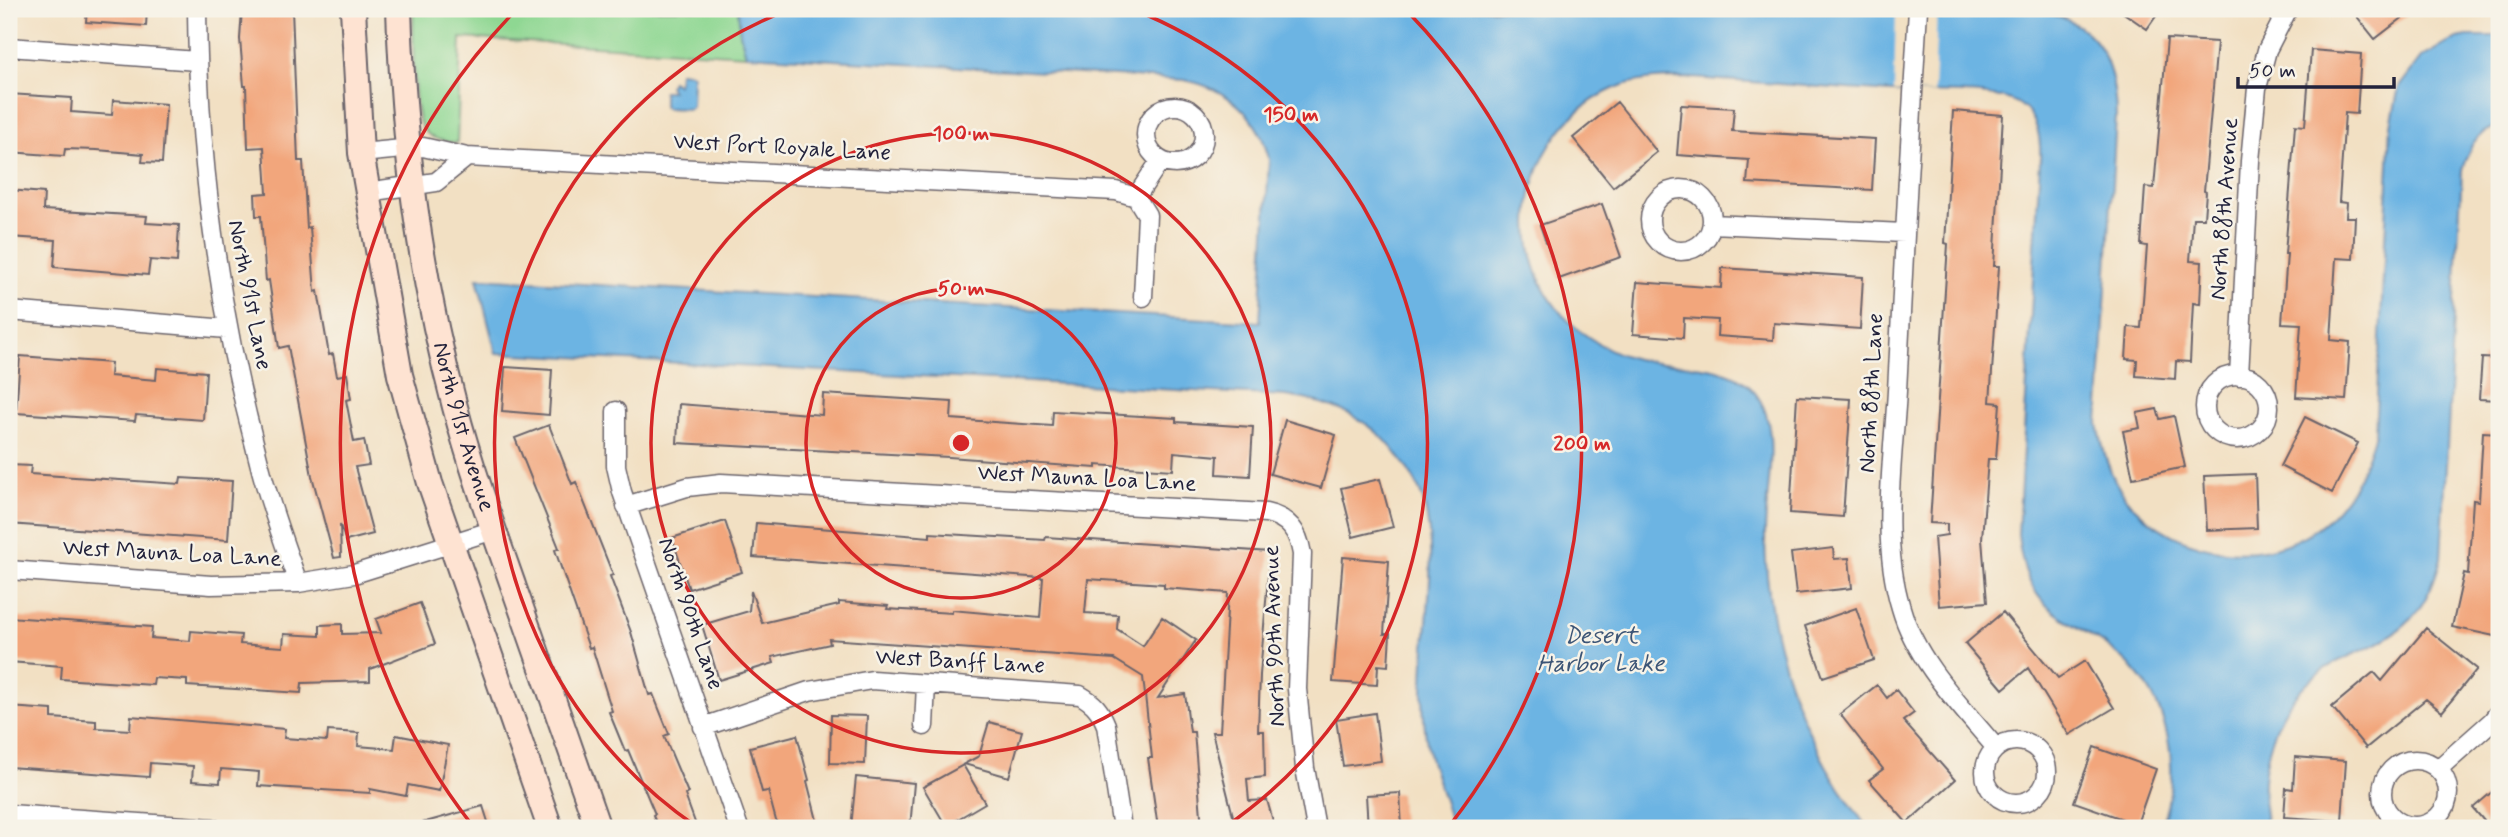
<svg xmlns="http://www.w3.org/2000/svg" width="2508" height="837" viewBox="0 0 2508 837" font-family="Mynerve,sans-serif">
	<style>
		.green { fill: #8ed792; stroke: #587c66; stroke-width: 2 }
		.water { fill: #6cb4e3; stroke: #476b8f; stroke-width: 2 }
		.pier { fill: #f2e0c3 }
		.building { fill: #f2a67c }
		.lines { fill: none; stroke-linecap: round; stroke-linejoin: round }
		.street-casing { stroke: #6b646b; stroke-width: 21 }
		.secondary-casing { stroke: #6b646b; stroke-width: 28 }
		.street { stroke: #fff; stroke-width: 18 }
		.secondary { stroke: #fee3d2; stroke-width: 24 }
		.ring { fill: none; stroke: #d62828; stroke-width: 3.5 }
		.labels { text-anchor: middle; dominant-baseline: central; stroke-width: 5; stroke-linejoin: round; paint-order: stroke }
		.street-label { font-size: 23px; fill: #22223b; stroke: #f7f3e8 }
		.water-label { font-size: 24px; font-style: italic; fill: #3c5576; stroke: #f7f3e8 }
		.centre { fill: #d62828; stroke: #f7f3e8; stroke-width: 3.5 }
		.ring-label { font-size: 21px; text-anchor: middle; font-weight: bold; fill: #d62828; stroke: #f7f3e8; stroke-width: 5; stroke-linejoin: round; paint-order: stroke }
	</style>
	<rect width="100%" height="100%" fill="#f7f3e8"/>
	<filter id="ink" filterUnits="userSpaceOnUse"><feTurbulence type="fractalNoise" baseFrequency=".0143" numOctaves="2"/><feDisplacementMap in="SourceGraphic" scale="14" xChannelSelector="R" yChannelSelector="G"/><feConvolveMatrix kernelMatrix="1 2 1 2 8 2 1 2 1" color-interpolation-filters="sRGB"/></filter>
	<filter id="wash" filterUnits="userSpaceOnUse"><feTurbulence type="fractalNoise" baseFrequency=".00686" numOctaves="4" result="noise"/><feDisplacementMap in="SourceGraphic" scale="28" xChannelSelector="R" yChannelSelector="G"/><feGaussianBlur stdDeviation="1.57" result="paint"/><feColorMatrix in="noise" values="0 0 0 0 0 0 0 0 0 0 0 0 0 0 0 0 0 1.4 0 .05"/><feComposite in="paint" operator="in"/></filter>
	<g filter="url(#wash)">
		<rect width="100%" height="100%" fill="#f2e0c3"/>
		<path class="green" d="M413,9H738L740,33L746,55L461,38L457,143C444,141 431,140 423,129C411,113 414,32 413,9Z"/>
		<path class="water" d="M738,9H2018C2089,13 2115,49 2116,117L2098,424C2103,450 2109,477 2126,498C2176,560 2277,573 2334,513C2355,491 2366,463 2375,434L2391,125L2399,87L2421,58L2457,38L2468,36H2499V125C2475,133 2469,147 2462,170L2441,558C2429,604 2410,629 2366,649C2351,655 2336,661 2323,670C2272,705 2256,771 2267,828H2160C2183,772 2170,700 2123,659C2071,613 2026,620 2018,534L2040,161C2041,140 2039,117 2019,104C1996,89 1923,93 1893,92C1826,88 1758,82 1691,78C1664,78 1638,78 1613,89C1531,126 1501,235 1556,307C1573,329 1602,349 1629,357C1676,372 1746,352 1766,414C1777,452 1765,496 1765,535C1766,641 1802,745 1868,828H1452C1447,804 1436,781 1430,757C1424,736 1423,711 1423,689C1423,628 1439,563 1424,503C1419,484 1407,468 1396,453C1368,416 1330,402 1286,396L496,353L477,278L1260,322L1269,160C1260,116 1227,88 1184,80L746,55L740,33Z
			M679,72L691,73L693,76L692,106L689,109L665,108L663,105V91H672L669,86L672,81L678,85Z"/>
		<path class="pier" d="M1896,9H1937L1934,93L1894,92Z"/>
		<g id="blocks">
			<path class="building" d="M87,9H147L146,26L86,22Z
				M242,9H292L298,161H303L307,228L310,227L315,292L318,291L329,355L333,354L337,376L347,374L351,399L346,400L354,442L364,440L369,465L355,467L373,534L346,541L340,525L341,557L334,558L312,476L288,346L279,348L269,280L266,281L261,216H256L255,194L267,193L264,147L248,148L246,86H244L240,39Z
				M2118,9H2161L2147,29Z
				M2351,9H2414L2375,39Z
				M2167,39L2217,42L2204,191L2206,192L2204,218H2193L2190,261L2202,262L2200,304L2193,303L2190,362L2176,361L2175,379L2136,376L2137,360L2126,359L2128,327L2141,328L2147,246L2141,245L2145,187L2154,188Z
				M2311,50L2361,54L2357,114L2345,113L2339,202L2347,203L2346,217H2355L2353,259L2336,258L2331,340L2350,342L2346,400L2296,397L2301,324L2282,323L2287,254H2285L2295,125L2305,126Z
				M9,94L72,98L71,112L112,115L113,100L166,104L162,163L142,162L143,154L97,150L65,149L64,156L9,152Z
				M1617,102L1657,152L1613,187L1573,138Z
				M1681,105L1734,108L1732,131L1875,139L1872,190L1747,183L1749,160L1677,155Z
				M1953,111L2003,115L1994,266H1999L1990,402L2000,403L1996,459H1988L1982,539L1987,602L1939,606L1934,537L1947,535V524L1930,523L1948,244L1945,243Z
				M9,190L44,193L43,210L147,216L146,223L179,225L177,262L150,260L148,275L54,267L56,240L9,237Z
				M1602,204L1621,257L1559,279L1540,225Z
				M1722,268L1863,277L1860,329L1774,323L1773,340L1717,336L1718,320L1684,318L1683,338L1633,334L1637,282L1721,288Z
				M20,356L111,363L110,376L156,380L157,368L206,372L203,420L136,415L135,421L16,413Z
				M2482,358L2499,359V400L2479,399Z
				M505,367L552,370L549,415L502,411Z
				M823,394L952,402L951,419L1052,426L1053,411L1176,418V422L1253,427L1250,476L1217,474L1218,456L1174,452L1173,470L1096,465V468L949,457L677,443L679,404L822,415Z
				M1797,396L1851,399L1843,517L1790,513Z
				M2157,409L2160,419L2174,416L2185,467L2133,478L2123,431L2140,428L2137,413Z
				M2305,417L2358,443L2332,493L2280,466Z
				M1285,420L1336,435L1321,488L1270,474Z
				M549,425L572,484L576,482L613,575L610,576L631,632L649,695L653,694L669,734L664,736L688,793L685,795L697,828H658L653,815L655,814L628,750L625,751L609,712L612,711L592,647L589,648L555,550L559,548L515,438Z
				M2483,432L2499,433V637L2452,627L2464,573L2468,574L2473,500L2479,501Z
				M9,465L31,466L30,474L180,484L181,478L232,481L228,540L9,524Z
				M2255,474L2257,528L2207,530L2204,476Z
				M1380,479L1393,527L1353,537L1341,488Z
				M725,521L742,572L689,589L672,538Z
				M756,523L930,537V533L1045,540L1046,537L1270,552L1260,675L1258,731H1264L1265,777L1247,779L1249,801L1267,800L1275,828H1236L1212,732H1220L1228,593L1164,588V584L1088,579L1085,613L1118,615L1117,629L1143,646L1162,617L1196,640L1158,698L1185,694L1190,732H1194L1202,828H1158L1148,758H1152L1143,677L1114,659L829,639L830,644L772,657L774,663L719,680L702,625L749,611L751,591L762,623L839,605V602L888,606L887,609L952,613V610L1040,618L1043,578L753,557Z
				M1833,548L1834,559L1849,558L1852,588L1796,594L1791,553Z
				M1343,557L1389,561L1384,634H1390L1388,666L1378,665L1377,685L1333,682Z
				M420,603L435,644L370,669V681L302,683L301,693L187,686V680L154,678L153,685L61,679L62,666L9,662V617L152,627L151,638L190,641L191,631L241,635L240,644L283,647L284,634L320,636V625L342,624V634L381,633L376,619Z
				M1856,608L1874,660L1823,677L1805,626Z
				M2003,612L2058,678L2085,661L2114,708L2069,735L2028,668L2003,689L1965,644Z
				M2426,628L2477,669L2442,712L2426,699L2366,748L2332,707L2374,672L2382,681Z
				M1877,685L1887,698L1896,690L1914,713L1903,721L1955,780L1907,823L1869,780L1883,769L1840,714Z
				M9,707L52,710V718L96,721V728L130,730L131,716L285,729L284,738L327,741L328,731L359,733L358,746L394,749L396,735L448,745L439,791L408,785L406,796L370,789V793L258,786L259,772L221,769L220,783L192,781L193,766L150,763L149,777L9,767Z
				M1375,713L1381,761L1343,766L1336,719Z
				M831,715L867,716L865,764L830,763Z
				M989,722L1022,731L1009,777L964,764L979,756Z
				M797,735L809,780L807,781L819,828H778L768,791L762,792L750,747Z
				M2094,747L2156,769L2137,824L2074,802Z
				M2295,757L2346,761L2342,821L2284,817L2286,788L2293,789Z
				M963,765L985,803L946,826L923,787Z
				M856,777L914,783L910,828H851Z
				M2499,786V828H2490L2473,808Z
				M1400,793L1402,828H1368L1366,795Z
				M483,806L490,828H423L422,823Z"/>
		</g>
	</g>
	<g filter="url(#ink)">
		<use href="#blocks" fill-opacity="0" stroke="#6b646b" stroke-width="2"/>
		<g class="lines">
			<defs>
				<path id="street" d="M197,9C198,163 219,313 259,462C269,503 284,543 298,583
					M1918,9C1910,136 1903,264 1897,391C1893,462 1880,539 1901,608C1916,661 1961,706 1996,748
					M9,47L197,61
					M1146 135a29 29 0 1 1 58 0a29 29 0 1 1-58 0Z
					M361,153L423,147L467,157L1116,191L1136,197
					M1650 220a31 31 0 1 1 62 0a31 31 0 1 1-62 0Z
					M367,192L436,182L467,157
					M1712,224L1904,233
					M1143,297L1147,215L1136,197L1160,161
					M9,311L227,329
					M2205 407a32 32 0 1 1 64 0a32 32 0 1 1-64 0Z
					M2239,376L2250,161L2257,88L2267,50L2288,9
					M616,411V466L622,492L739,828
					M626,506L687,487L721,483L1266,513C1289,518 1298,531 1302,554L1297,689L1305,768L1316,828
					M9,570L211,585L298,583L354,574L494,530
					M924,726L926,684
					M703,727L809,691L872,680L1080,695C1094,703 1100,710 1106,725L1122,828
					M1985 772a31 31 0 1 1 62 0a31 31 0 1 1-62 0Z
					M2382 793a33 33 0 1 1 66 0a33 33 0 1 1-66 0Z
					M2438,769L2492,721L2499,712
					M9,814L213,828"/>
				<g id="secondary">
					<path d="M353,9L361,153L400,375L430,483L550,828"/>
					<path id="s1" d="M399,9C403,143 420,276 455,407C471,468 493,528 514,588C542,668 570,748 598,828"/>
				</g>
			</defs>
			<use href="#street" class="street-casing"/>
			<use href="#secondary" class="secondary-casing"/>
			<use href="#street" class="street"/>
			<use href="#secondary" class="secondary"/>
		</g>
	</g>
	<g class="ring">
		<circle cx="961" cy="443" r="155"/>
		<circle cx="961" cy="443" r="310"/>
		<path d="M697 827A466 466 0 0 1 790 9M1132 9A466 466 0 0 1 1225 827"/>
		<path d="M472 825A621 621 0 0 1 514 12M1408 12A621 621 0 0 1 1450 825"/>
	</g>
	<g class="labels">
		<g class="street-label">
			<text transform="translate(782 148) rotate(3)">West Port Royale Lane</text>
			<text transform="translate(2225 209) rotate(-86)">North 88th Avenue</text>
			<text transform="translate(249 295) rotate(79)">North 91st Lane</text>
			<text transform="translate(1872 393) rotate(-87)">North 88th Lane</text>
			<text stroke="none"><textPath href="#s1" startOffset="424">North 91st Avenue</textPath></text>
			<text transform="translate(1087 479) rotate(3)">West Mauna Loa Lane</text>
			<text transform="translate(172 554) rotate(3)">West Mauna Loa Lane</text>
			<text transform="translate(690 614) rotate(71)">North 90th Lane</text>
			<text transform="translate(1275 636) rotate(-92)">North 90th Avenue</text>
			<text transform="translate(960 662) rotate(3)">West Banff Lane</text>
		</g>
		<g class="water-label">
			<text x="1601" y="636">Desert<tspan x="1601" dy="28">Harbor Lake</tspan></text>
		</g>
	</g>
	<circle cx="961" cy="443" r="10" class="centre"/>
	<g class="ring-label">
		<text x="1291" y="121">150 m</text>
		<text x="961" y="140">100 m</text>
		<text x="961" y="295">50 m</text>
		<text x="1582" y="450">200 m</text>
	</g>
	<rect width="2508" height="837" fill="none" stroke="#f7f3e8" stroke-width="35"/>
	<path d="M2238 77v10h156v-10" fill="none" stroke="#22223b" stroke-width="3.5"/>
	<text x="2249" y="77" font-size="21" fill="#22223b" stroke="#f7f3e8" stroke-width="5" paint-order="stroke">50 m</text>
</svg>
